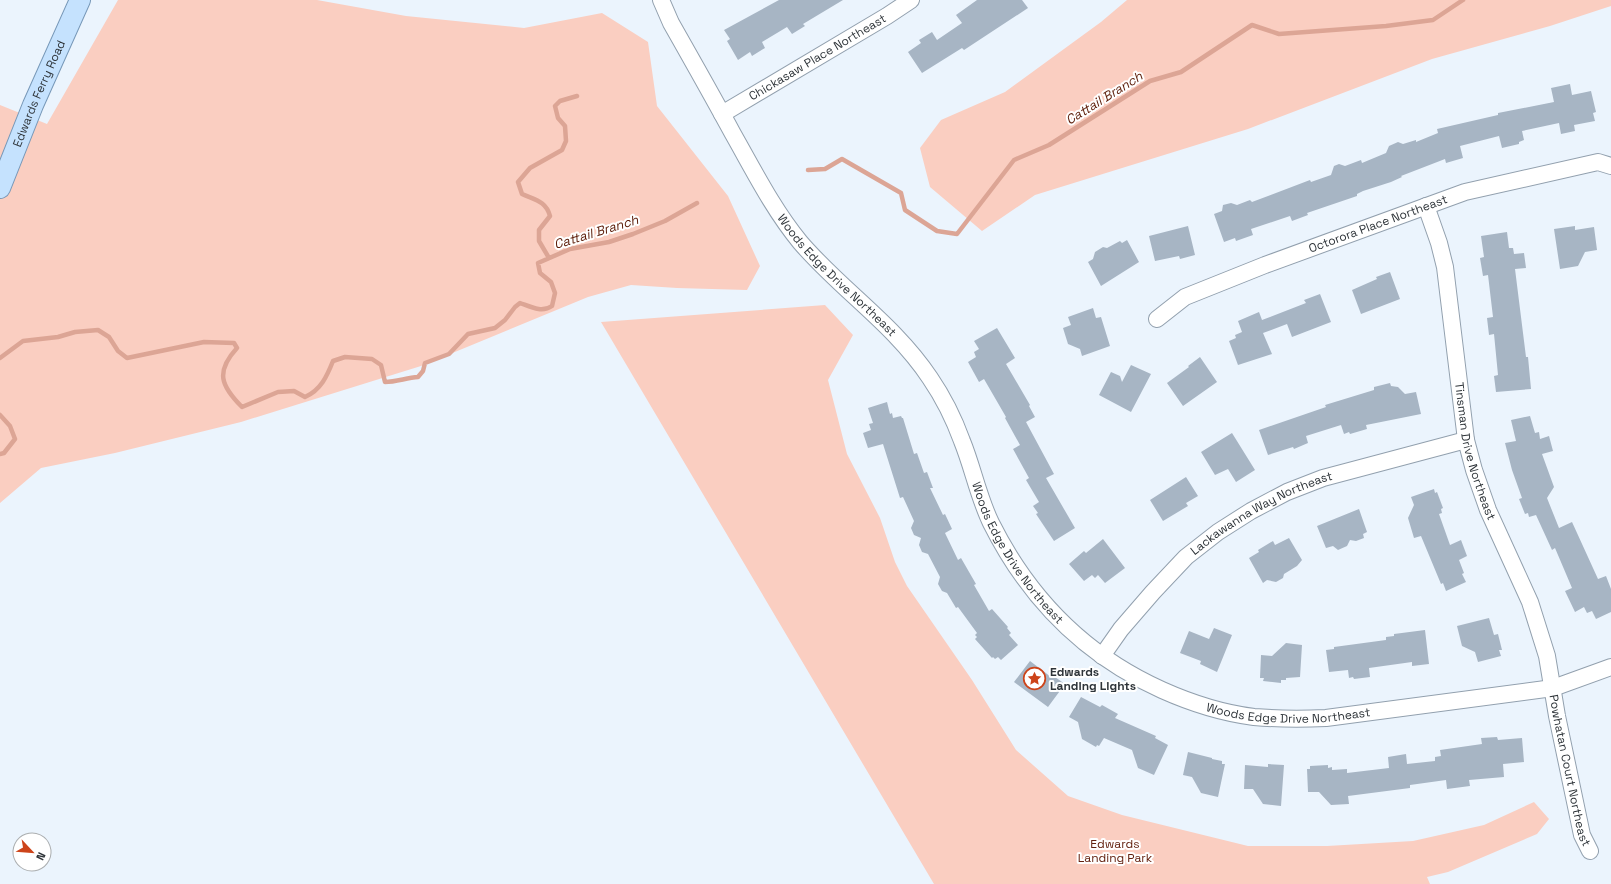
<svg xmlns="http://www.w3.org/2000/svg" width="1611" height="884" viewBox="0 0 1611 884" font-family="'Space Grotesk',sans-serif">
	<style>
		.green { fill: #facec1 }
		.lines { fill: none; stroke-linecap: round; stroke-linejoin: round }
		.stream { stroke: #dca595; stroke-width: 4.5 }
		.building { fill: #a7b5c4 }
		.minor-casing { stroke: #92a0ae; stroke-width: 18 }
		.major-casing { stroke: #7798b8; stroke-width: 22 }
		.minor { stroke: #fff; stroke-width: 16 }
		.major { stroke: #c5e2fe; stroke-width: 20 }
		.labels { text-anchor: middle; dominant-baseline: central; stroke-width: 4; stroke-linejoin: round; paint-order: stroke }
		.street-label { font-size: 12px; fill: #2e3439; stroke: #fff }
		.poi-label { font-size: 12px; font-weight: bold; fill: #2e3439; stroke: #fff; text-anchor: start }
		.park-label { font-size: 12px; fill: #63210f; stroke: #fff }
		.water-label { font-size: 13px; font-style: italic; fill: #5b1b07; stroke: #fff }
	</style>
	<rect width="100%" height="100%" fill="#ebf4fd"/>
	<path class="green" d="M118,0H317L406,16L524,28L602,13L648,42L657,106L728,196L760,266L747,290L677,288L631,285L588,297L421,366L241,422L115,453L41,468L0,503V105L47,124Z
		M1127,0H1611V6L1550,26L1432,59L1248,129L1035,195L982,231L930,187L920,148L941,120L1005,92L1101,22Z
		M825,305L853,335L828,380L847,454L880,518L895,562L907,586L972,680L1016,750L1068,796L1122,815L1248,846H1327L1413,841L1484,825L1534,802L1549,819L1537,834L1448,872L1427,877L1430,884H934L601,322Z"/>
	<g class="lines">
		<path class="stream" d="M808,170L825,169L842,159L901,193L905,210L937,231L957,234L1014,160L1049,145L1150,81L1181,72L1252,25L1279,34L1386,26L1433,20L1463,0
			M549,258L539,241V230L550,216C546,201 535,200 522,194L518,182L530,168L562,150L566,141L565,126L558,118L555,106L560,101L577,96
			M0,358L23,341L58,337L75,332L98,330L109,337L118,351L127,358L204,342L234,343L237,348C215,372 221,386 242,407L278,392L294,391L305,397C321,390 327,376 333,361L345,357L372,359L381,365L385,382C396,382 406,378 418,377L423,371L425,363L449,354L468,334L495,328L505,320L515,307L520,303C531,307 542,313 552,306L555,293L551,282L540,273L538,263L570,249L609,242L633,234L665,221L697,203
			M0,415L10,426L15,439L4,453L0,454"/>
	</g>
	<path class="building" d="M779,0H843L803,24L805,26L792,34L787,27L762,42L765,48L752,56L750,52L738,60L727,41L730,39L724,30Z
		M977,0H1022L1028,8L964,50L962,48L922,73L908,52L921,43L919,40L932,32L937,40L962,23L956,15Z
		M1570,84L1572,95L1591,91L1596,112L1593,113L1595,121L1574,125L1575,131L1561,134L1559,123L1522,131L1524,140L1519,142V144L1502,148L1499,136L1460,146L1463,158L1446,163L1445,159L1401,176L1402,177L1391,182L1363,191L1357,194V196L1307,213L1308,215L1292,221L1290,216L1251,229L1253,235L1236,241L1235,238L1224,242L1214,214L1222,211L1223,205L1231,203L1237,205L1250,200L1252,202L1310,180L1311,182L1331,175L1334,166L1339,164L1345,166L1361,160L1362,163L1386,153L1389,146L1398,142L1403,144L1416,140V142L1438,133L1437,129L1498,115V113L1554,102L1551,88Z
		M1188,226L1195,255L1180,259L1179,256L1155,261L1149,236Z
		M1575,226V230L1594,227L1597,250L1585,252L1578,266L1560,269L1554,229Z
		M1507,232L1509,248H1513L1514,254L1524,253L1526,268L1515,269L1526,357H1528L1531,389L1496,392L1494,376L1498,375L1494,334L1489,335L1487,318L1493,317L1488,275L1483,276L1480,258L1484,257L1481,236Z
		M1127,240L1139,262L1101,286L1088,262L1093,259L1095,252L1103,247L1107,248L1120,241L1122,243Z
		M1390,272L1400,299L1361,314L1352,290L1377,279L1376,277Z
		M1320,294L1331,322L1292,337L1287,324L1263,333L1272,354L1238,365L1229,341L1236,338L1235,335L1242,332L1238,321L1259,312L1262,320L1306,303L1304,300Z
		M1093,308L1096,318L1101,317L1110,346L1082,356L1080,349L1068,344L1063,328L1071,325L1068,317Z
		M997,328L1015,358L1006,364L1030,405L1029,406L1035,417L1026,422L1054,474L1046,478L1075,528L1054,541L1036,514L1038,513L1033,506L1039,502L1026,480L1029,478L1013,449L1020,445L1005,418L1006,417L984,379L979,382L968,362L976,357L974,352L979,349L974,341Z
		M1200,357L1217,382L1183,406L1167,383L1189,367L1188,366Z
		M1131,365L1151,374L1131,412L1099,395L1111,372L1120,376L1122,382Z
		M1390,383L1391,386L1398,387L1405,394L1416,392L1421,414L1366,425L1367,429L1350,434L1349,432L1344,434L1341,425L1306,436L1308,443L1294,449L1293,447L1268,455L1259,430L1326,407L1325,405L1374,390V387Z
		M887,402L890,414L892,413L893,418L901,416L902,418H903L914,454L917,453L924,473L927,472L933,488H930L943,515L945,514L952,529L945,533L958,560L961,558L976,584L974,585L989,611L992,609L1008,627L1007,628L1011,633L1009,635L1018,645L1001,660L998,657L995,659L993,657L992,658L975,639L977,637L975,635L977,633L958,607L956,608L947,593L942,591L938,584L940,577L928,554L922,552L919,545L921,538L914,535L911,528L914,521L903,497L900,498L883,444L868,448L863,433L871,430L869,424L873,423L868,408Z
		M1530,416L1535,433L1539,432L1540,439L1549,436L1553,451L1542,454L1554,487L1547,498L1559,528L1572,522L1598,579L1606,576L1611,589V612L1596,619L1592,611L1587,613L1584,607L1575,612L1565,591L1572,588L1555,548L1552,550L1536,515L1529,517L1528,513L1525,514L1519,499L1522,498L1512,470L1505,443L1516,441L1511,420Z
		M1232,433L1255,470L1236,482L1228,469L1215,475L1201,452Z
		M1186,477L1198,496L1186,503L1188,506L1163,521L1150,500Z
		M1434,489L1435,493L1437,492L1443,508L1441,509L1442,513L1439,514L1450,545L1461,540L1467,556L1459,560L1464,573L1462,574L1466,582L1446,591L1443,583L1441,584L1421,536L1414,538L1408,518L1414,505L1411,497Z
		M1359,509L1367,532L1363,534L1364,538L1356,541L1350,540L1347,546L1338,550L1333,546L1326,548L1317,526Z
		M1289,538L1302,560L1297,566L1284,574L1283,578L1276,582L1267,580L1263,583L1249,558L1259,552L1258,550L1273,541L1275,545Z
		M1103,539L1125,568L1105,583L1098,575L1095,578L1092,575L1084,581L1069,564L1084,551L1086,553Z
		M1489,618L1494,635L1498,634L1502,650H1499L1501,656L1478,662L1475,652L1462,646L1457,626Z
		M1214,628L1232,635L1217,672L1200,664L1201,661L1180,653L1189,631L1209,639Z
		M1425,630L1429,664L1412,666V662L1369,668L1370,677L1354,679L1353,677L1349,678L1348,670L1329,672L1326,650L1334,649V647L1386,640V637L1394,636V634Z
		M1286,643L1302,645L1300,677L1286,678V680H1281V683L1263,681L1264,678H1260L1261,655L1272,656Z
		M1030,661L1051,677L1052,675L1065,684L1048,707L1014,682Z
		M1081,697L1100,707L1102,705L1118,714L1115,718L1156,736L1155,738L1168,745L1154,775L1138,768L1132,750L1104,738L1099,746L1097,745L1096,747L1082,739L1078,722L1069,717Z
		M1497,737L1498,740L1522,738L1524,762L1503,764L1504,777L1469,780L1470,786L1447,789L1446,780L1410,785V788L1348,796L1349,804L1331,805L1319,792H1308L1307,769H1310V766L1328,765V768L1332,767V770L1347,769V773L1389,768L1388,757L1406,754L1407,764L1435,761V757L1441,756L1440,750L1482,744L1481,738Z
		M1188,752L1212,758V759L1222,761V764H1225L1218,797L1201,793L1192,777L1183,775Z
		M1268,764L1284,765L1281,806L1263,804L1253,789H1244L1245,765L1268,767Z"/>
	<g class="lines">
		<defs>
			<g id="minor">
				<path id="s1" d="M661,0L671,23C692,60 713,97 733,134C754,171 773,209 800,242C841,290 894,324 930,378C943,397 954,419 962,441C973,468 978,496 991,523C1029,599 1084,655 1162,690C1191,703 1222,713 1254,717C1278,719 1302,719 1326,718L1553,688L1611,667"/>
				<path id="s2" d="M722,114L887,16L911,0"/>
				<path id="s3" d="M1426,206L1439,243L1445,267L1466,440L1474,470L1488,510L1530,602L1547,656L1557,716L1582,835L1590,851"/>
				<path id="s4" d="M1157,319L1185,297L1265,265L1465,192L1598,162L1611,166"/>
				<path id="s5" d="M1102,656L1121,629L1153,592L1186,557L1218,532L1251,511L1287,492L1323,478L1466,440"/>
			</g>
			<g id="major">
				<path id="s6" d="M0,188L33,105L80,0"/>
			</g>
		</defs>
		<use href="#minor" class="minor-casing"/>
		<use href="#major" class="major-casing"/>
		<use href="#minor" class="minor"/>
		<use href="#major" class="major"/>
	</g>
	<defs>
		<symbol id="sight-ring" viewBox="-11 -11 22 22"><circle r="9.5" fill="#fff" stroke="#cd441a" stroke-width="1.5"/><path d="M0-6L1.8-2.2L6-1.7L2.9 1.2L3.7 5.4L0 3.3L-3.7 5.4L-2.9 1.2L-6-1.7L-1.8-2.2Z" fill="#cd441a"/></symbol>
	</defs>
	<g fill-rule="evenodd">
		<use href="#sight-ring" x="1022" y="666" width="25" height="25"/>
	</g>
	<g class="labels">
		<g class="street-label">
			<text stroke="none"><textPath href="#s2" startOffset="111">Chickasaw Place Northeast</textPath></text>
			<text stroke="none"><textPath href="#s6" startOffset="102">Edwards Ferry Road</textPath></text>
			<text stroke="none"><textPath href="#s4" startOffset="242">Octorora Place Northeast</textPath></text>
			<text stroke="none"><textPath href="#s1" startOffset="329">Woods Edge Drive Northeast</textPath></text>
			<text stroke="none"><textPath href="#s3" startOffset="251">Tinsman Drive Northeast</textPath></text>
			<text stroke="none"><textPath href="#s5" startOffset="218">Lackawanna Way Northeast</textPath></text>
			<text stroke="none"><textPath href="#s1" startOffset="665">Woods Edge Drive Northeast</textPath></text>
			<text stroke="none"><textPath href="#s1" startOffset="1000">Woods Edge Drive Northeast</textPath></text>
			<text stroke="none"><textPath href="#s3" startOffset="586">Powhatan Court Northeast</textPath></text>
		</g>
		<g class="poi-label">
			<text x="1050" y="672">Edwards<tspan x="1050" dy="14">Landing Lights</tspan></text>
		</g>
		<g class="park-label">
			<text x="1115" y="844">Edwards<tspan x="1115" dy="14">Landing Park</tspan></text>
		</g>
		<g class="water-label">
			<text transform="translate(1104 98) rotate(-32)">Cattail Branch</text>
			<text transform="translate(596 232) rotate(-17)">Cattail Branch</text>
		</g>
	</g>
	<g transform="translate(32 852) rotate(116)"><circle r="19" fill="#ffffff" stroke="#abaeb0"/>
	<path d="M0-3L7 15L0 10L-7 15Z" fill="#cd441a"/>
	<text y="-6" font-size="11" font-weight="bold" text-anchor="middle" fill="#2e3439">N</text>
	</g>
</svg>
